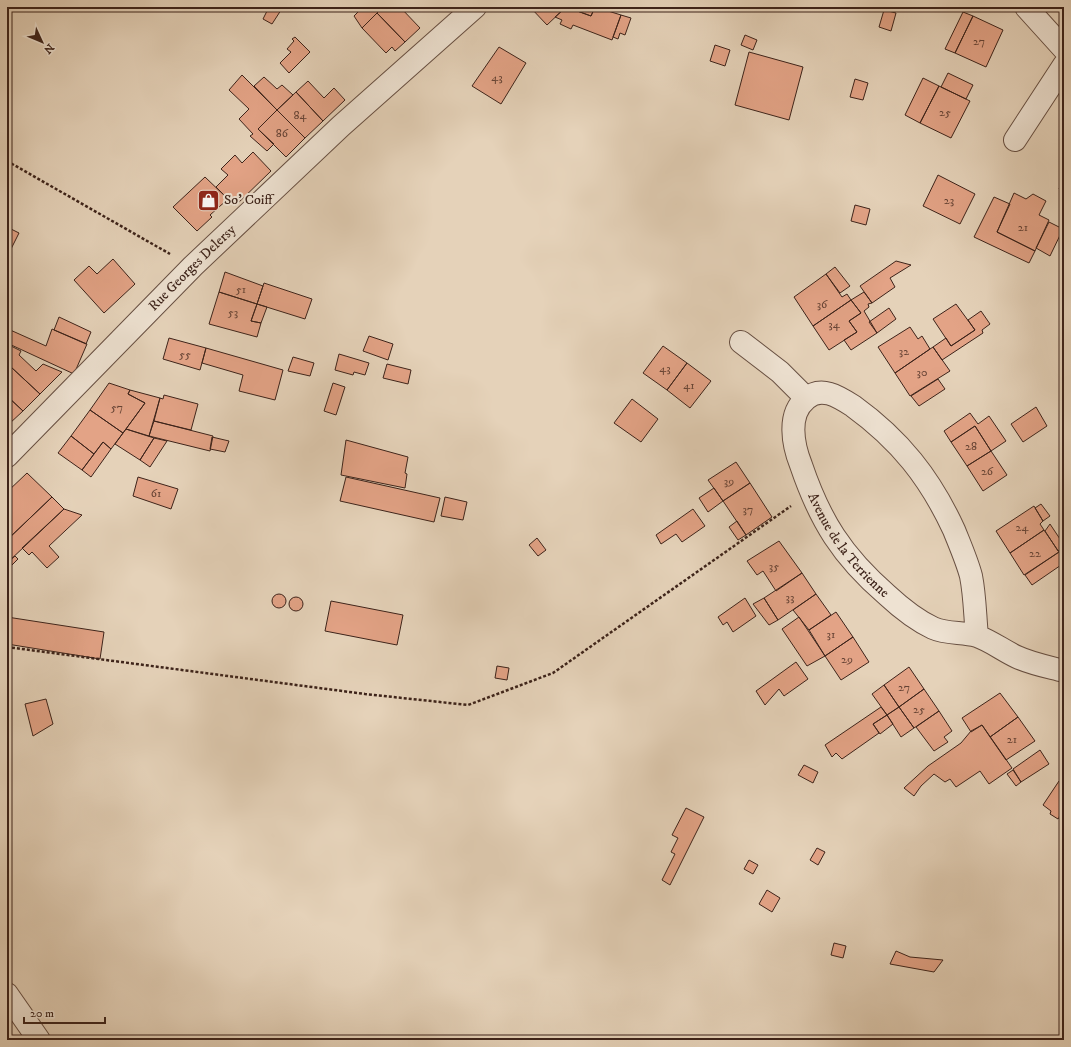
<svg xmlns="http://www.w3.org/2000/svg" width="1071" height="1047" viewBox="0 0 1071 1047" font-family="'IM FELL DW Pica',serif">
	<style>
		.building { fill: #e3a386; stroke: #3d231a }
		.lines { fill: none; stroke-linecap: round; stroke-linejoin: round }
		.minor-casing { stroke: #674f42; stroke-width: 24 }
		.tertiary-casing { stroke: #674f42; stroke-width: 24 }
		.path { stroke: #3d231a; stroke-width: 2.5; stroke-dasharray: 3 2; stroke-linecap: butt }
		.minor { stroke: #eee2d2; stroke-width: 22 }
		.tertiary { stroke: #eee2d2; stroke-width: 22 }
		.labels { text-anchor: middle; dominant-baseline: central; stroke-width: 4; stroke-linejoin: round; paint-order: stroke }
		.number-label { font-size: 12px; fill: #664335 }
		.poi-label { font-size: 14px; fill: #3d231a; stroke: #eee2d2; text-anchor: start }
		.street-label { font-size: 14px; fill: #3d231a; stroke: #eee2d2 }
	</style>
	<rect width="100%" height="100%" fill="#e5d2b9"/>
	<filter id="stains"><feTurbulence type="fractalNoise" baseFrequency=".005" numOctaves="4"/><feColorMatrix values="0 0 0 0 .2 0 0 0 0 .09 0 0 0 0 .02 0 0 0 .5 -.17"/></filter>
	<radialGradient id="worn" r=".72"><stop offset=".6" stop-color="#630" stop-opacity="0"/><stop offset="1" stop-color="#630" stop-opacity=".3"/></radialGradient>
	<path class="building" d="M269,7H283L272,24L263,19Z
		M363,7H383L362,28L354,16Z
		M383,7H400L420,28L405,42L377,13Z
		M530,7H566L547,25Z
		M566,7L591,16L595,7L621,15L612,40L573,25L571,29L560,24L562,20L555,17Z
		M570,7H595L591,16L569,8Z
		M884,10L896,13L891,31L879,27Z
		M963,12L973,16L955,53L945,49Z
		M377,13L405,42L395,51L392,47L386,53L362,28Z
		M621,15L631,18L625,35L620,33L618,39L613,37Z
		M973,16L1003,30L986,67L955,53Z
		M745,35L757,40L753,50L741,45Z
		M295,37L310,52L289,73L280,63L291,52L287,49L294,41L292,39Z
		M715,45L730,50L725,66L710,61Z
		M499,47L526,63L501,104L472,86Z
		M749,52L803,67L789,120L735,105Z
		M948,73L973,85L966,99L941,87Z
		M242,75L277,110L258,129L274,144L267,151L250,136L253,134L239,119L249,109L229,90Z
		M264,77L277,89L282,85L293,95L277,110L254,86Z
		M923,78L939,86L920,123L905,115Z
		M855,79L868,83L863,100L850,97Z
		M308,81L324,98L334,88L345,100L323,121L296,92Z
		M939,86L970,101L951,138L920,123Z
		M296,92L323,121L305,138L277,110Z
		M277,110L305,138L286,157L258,129Z
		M253,152L271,171L235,206L216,187L228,175L221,169L235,155L242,163Z
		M938,175L975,194L960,224L923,206Z
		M205,177L228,199L210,215L212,217L197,231L173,207Z
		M1064,178V192L1059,189Z
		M1014,193L1026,199L1033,194L1046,201L1039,215L1049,220L1035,251L997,232Z
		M994,197L1010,204L997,232L1035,251L1029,263L974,237Z
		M855,205L870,209L866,225L851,221Z
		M1049,222L1063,229L1050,256L1036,248Z
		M7,227L19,233L7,257Z
		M113,259L135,284L104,313L74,280L89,266L97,274Z
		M896,261L911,265L890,278L895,287L872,303L860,286Z
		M835,267L850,286L840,293L826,274Z
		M225,272L263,286L257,304L219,292Z
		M826,274L842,297L847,294L851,300L813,326L794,297Z
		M264,283L312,299L305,319L257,304Z
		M219,292L257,304L251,321L261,323L257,337L209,324Z
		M864,292L872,303L868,304L869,307L864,311L877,333L851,350L844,340L857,332L849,321L861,313L851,300Z
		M851,300L861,313L849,321L857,332L829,350L813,326Z
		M257,304L267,307L261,323L251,321Z
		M956,304L975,330L951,346L933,319Z
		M889,308L896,319L877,333L869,322Z
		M981,311L990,324L982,330L983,333L942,360L933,347L946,338L951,346L975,330L968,320Z
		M59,317L91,332L86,344L54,330Z
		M910,327L918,339L922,336L930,349L895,373L878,347Z
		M8,329L46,346L52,329L87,344L74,374L7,343Z
		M369,336L393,344L388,360L363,351Z
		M169,338L206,348L200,370L163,359Z
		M7,344L21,351L19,355L36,371L43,364L62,372L40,394L11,367L7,365Z
		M663,346L687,363L667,390L643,373Z
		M933,347L950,371L910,396L895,373Z
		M206,348L283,370L275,400L239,391L243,375L202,363Z
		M339,354L369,363L365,375L354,372L353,375L335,370Z
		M293,357L314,363L310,376L288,371Z
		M687,363L711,381L690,408L667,390Z
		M387,364L411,370L408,384L383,378Z
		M7,365L11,367L40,394L23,411L7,396Z
		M938,379L945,389L919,406L911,396Z
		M109,383L130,390L128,394L145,403L123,433L90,410Z
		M333,383L345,387L336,415L324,411Z
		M130,390L160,398L149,436L126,429L145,403L128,394Z
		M164,395L198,404L191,430L154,421L160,398L163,399Z
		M7,396L23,411L9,424L7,423Z
		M632,399L658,419L641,442L614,423Z
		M1036,407L1047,426L1023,442L1011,424Z
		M90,410L123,433L111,449L103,442L94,454L71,436Z
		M970,413L978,424L989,416L1006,441L991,451L975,426L951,442L944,431Z
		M154,421L213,436L210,451L149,436Z
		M975,426L991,451L967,466L951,442Z
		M126,429L154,438L140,460L115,444Z
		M71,436L94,454L82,470L58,453Z
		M212,437L229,441L225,452L210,449Z
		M154,438L167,441L150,467L140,460Z
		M346,440L408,457L405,473L407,474L405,488L341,475Z
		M103,442L111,449L91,477L82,470Z
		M991,451L1007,475L983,491L967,466Z
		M736,462L750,483L723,501L708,480Z
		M27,473L52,497L7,540V492Z
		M138,477L178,489L171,509L133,496Z
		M346,477L440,498L434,522L340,501Z
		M750,483L772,517L746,535L723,501Z
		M714,488L723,501L708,512L699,498Z
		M52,497L64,509L7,563V540Z
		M445,497L467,502L463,520L441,516Z
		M1041,504L1050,516L1043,521L1035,508Z
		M1034,506L1043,521L1040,524L1044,530L1010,553L996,531Z
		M64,509L82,515L49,546L59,557L47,568L32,552L29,555L22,548Z
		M693,509L705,526L682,542L676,534L661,544L656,535Z
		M737,521L746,535L738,540L729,527Z
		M1050,524L1064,545L1058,551L1045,531Z
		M1044,530L1059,552L1024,575L1010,553Z
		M537,538L546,550L538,556L529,545Z
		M779,541L802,573L776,591L763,571L757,575L747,561Z
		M1059,552L1064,560V563L1032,585L1025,575Z
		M15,556L18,559L11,566L8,562Z
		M802,573L816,594L778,620L764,598Z
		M272 601a7 7 0 1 1 14 0a7 7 0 1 1-14 0Z
		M816,594L831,615L809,630L793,610Z
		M289 604a7 7 0 1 1 14 0a7 7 0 1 1-14 0Z
		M745,598L756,616L733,632L727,622L723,625L718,617Z
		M764,598L778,620L769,625L753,604Z
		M331,601L403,615L397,645L325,631Z
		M836,612L853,637L825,656L809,630Z
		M7,617L104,632L100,659L7,644Z
		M799,617L825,656L807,666L782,629Z
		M853,637L869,662L841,680L825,656Z
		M796,662L808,679L784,696L779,689L765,705L756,691Z
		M497,666L509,668L507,680L495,678Z
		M909,667L924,689L899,707L884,685Z
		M884,685L899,707L887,715L872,694Z
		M924,689L939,711L914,728L899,707Z
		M1000,693L1018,717L990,737L982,725L971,732L962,718Z
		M46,699L53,724L33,736L25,704Z
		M881,707L887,715L873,724L879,733L842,759L836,753L832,757L825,745Z
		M899,707L914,728L901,737L887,715Z
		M939,711L952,731L944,737L948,742L934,751L916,727Z
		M887,715L893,724L880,734L873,724Z
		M1018,717L1035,741L1006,760L990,737Z
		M982,725L1012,768L989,784L980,771L956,787L950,779L945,782L934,774L921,786L914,796L904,788L928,766L961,743L971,731Z
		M1040,750L1049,764L1021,782L1013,769Z
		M804,765L818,772L813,783L798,775Z
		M1013,770L1021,782L1016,786L1007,774Z
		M1059,781L1064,784V810L1058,819L1050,814L1051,811L1043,805Z
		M686,808L704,817L670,885L662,880L675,854L671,852L678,838L672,835Z
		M1064,810V821L1059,817Z
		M817,848L825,852L818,865L810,860Z
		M749,860L758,865L753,874L744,869Z
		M767,890L780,898L772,912L759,904Z
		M834,943L846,946L843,958L831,955Z
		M896,951L910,957L943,960L934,972L890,964Z"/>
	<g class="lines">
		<defs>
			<g id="minor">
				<path d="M1026,7L1064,49"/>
				<path d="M1015,140L1064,65"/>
				<path d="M741,342L780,372L806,398"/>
				<path id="s1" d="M7,456L193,266L341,126L475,7"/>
				<path id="s2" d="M977,636C975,617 975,596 971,576C967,561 960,545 954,530C930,478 900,440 853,406C839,397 821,385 806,399C787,414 793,445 801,465C820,521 842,556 887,595C901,608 916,620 933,628C946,634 963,632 977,636C991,641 1004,651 1017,657C1032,664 1049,667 1064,671"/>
			</g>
			<path id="tertiary" d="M7,994L39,1040"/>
		</defs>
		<use href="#minor" class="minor-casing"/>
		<use href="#tertiary" class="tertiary-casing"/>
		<path class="path" d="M7,161L170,254
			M7,647L365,694L468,705L553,673L791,506"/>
		<use href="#minor" class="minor"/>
		<use href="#tertiary" class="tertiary"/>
	</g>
	<defs>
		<symbol id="shop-square" viewBox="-11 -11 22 22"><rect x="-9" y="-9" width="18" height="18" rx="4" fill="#8f2418" stroke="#eee2d2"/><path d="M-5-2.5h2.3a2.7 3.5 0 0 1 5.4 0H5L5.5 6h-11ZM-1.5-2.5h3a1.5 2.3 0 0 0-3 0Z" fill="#fff"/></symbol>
	</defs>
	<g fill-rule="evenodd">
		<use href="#shop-square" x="196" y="188" width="25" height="25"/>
	</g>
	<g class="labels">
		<g class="number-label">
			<text x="979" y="41">27</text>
			<text x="497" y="77">43</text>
			<text x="945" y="112">25</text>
			<text x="300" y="115">84</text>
			<text x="282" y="133">86</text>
			<text x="949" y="200">23</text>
			<text x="1023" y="227">21</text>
			<text x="241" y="289">51</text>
			<text x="822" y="304">36</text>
			<text x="233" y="312">53</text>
			<text x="834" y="324">34</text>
			<text x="904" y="351">32</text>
			<text x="185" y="354">55</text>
			<text x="665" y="368">43</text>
			<text x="922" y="372">30</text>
			<text x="689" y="385">41</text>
			<text x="117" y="407">57</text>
			<text x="971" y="446">28</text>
			<text x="987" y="471">26</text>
			<text x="729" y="481">39</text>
			<text x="156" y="493">61</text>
			<text x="748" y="509">37</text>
			<text x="1022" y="527">24</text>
			<text x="1035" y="553">22</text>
			<text x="774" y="566">35</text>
			<text x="790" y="597">33</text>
			<text x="831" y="634">31</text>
			<text x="847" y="659">29</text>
			<text x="904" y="687">27</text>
			<text x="919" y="709">25</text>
			<text x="1012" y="739">21</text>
		</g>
		<g class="poi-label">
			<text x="224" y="200">So' Coiff</text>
		</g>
		<g class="street-label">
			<text stroke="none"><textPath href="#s1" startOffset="264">Rue Georges Delersy</textPath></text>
			<text stroke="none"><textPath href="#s2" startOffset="488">Avenue de la Terrienne</textPath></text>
		</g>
	</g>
	<rect width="1071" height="1047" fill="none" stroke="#e5d2b9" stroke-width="24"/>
	<rect x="8" y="8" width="1055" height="1031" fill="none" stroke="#3d231a" stroke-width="2"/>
	<rect x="12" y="12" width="1047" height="1023" fill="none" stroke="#3d231a"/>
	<g transform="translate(42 42) rotate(134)" stroke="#eee2d2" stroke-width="3" paint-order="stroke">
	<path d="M0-3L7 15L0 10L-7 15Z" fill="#3d231a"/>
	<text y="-6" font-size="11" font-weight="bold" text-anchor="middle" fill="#3d231a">N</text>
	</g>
	<path d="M24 1017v6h81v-6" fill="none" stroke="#3d231a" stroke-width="2"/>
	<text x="30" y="1017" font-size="12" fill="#3d231a" stroke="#eee2d2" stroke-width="3" paint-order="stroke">20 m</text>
	<rect width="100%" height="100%" filter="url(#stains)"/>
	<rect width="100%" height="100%" fill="url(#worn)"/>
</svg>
